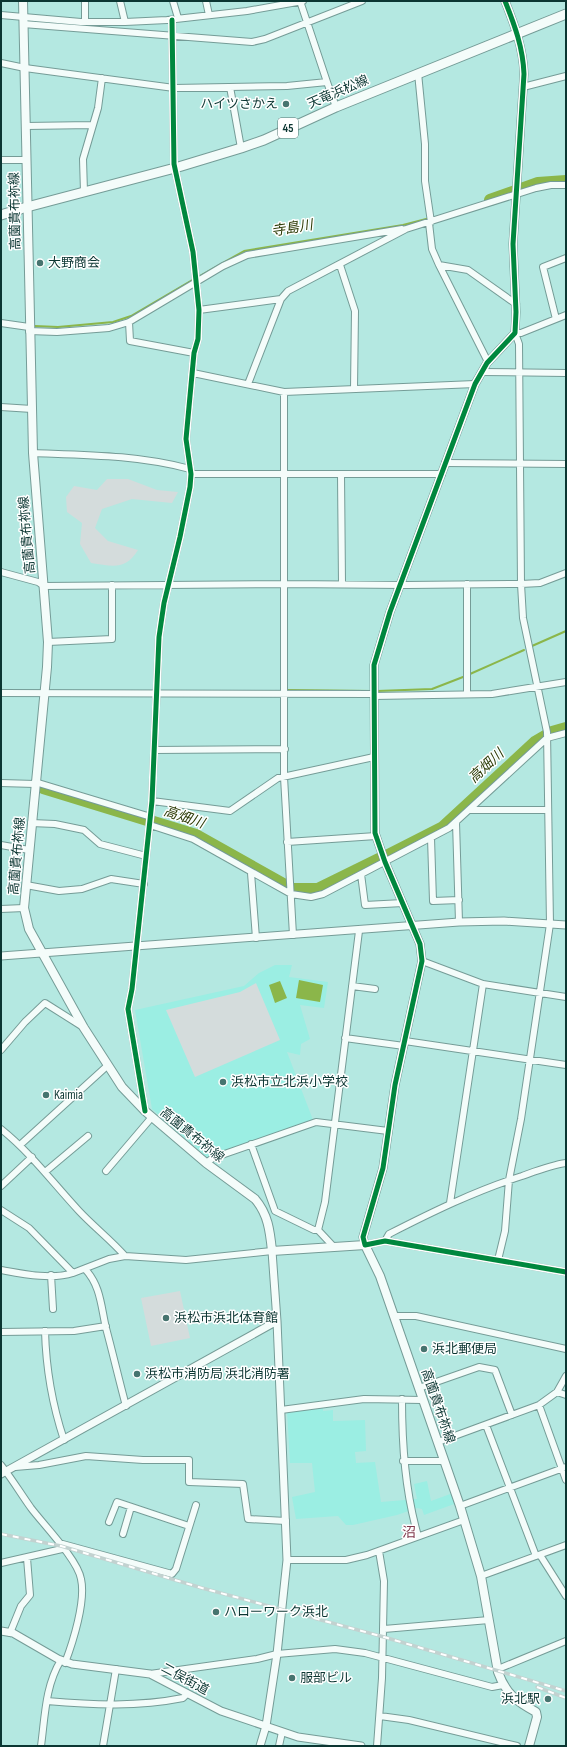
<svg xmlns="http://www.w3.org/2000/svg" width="567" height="1747" viewBox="0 0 567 1747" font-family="'Sofia Sans Condensed','Noto Sans JP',sans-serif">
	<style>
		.built { fill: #9beee3 }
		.green { fill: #d4dcdc }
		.water { fill: #8bb64a }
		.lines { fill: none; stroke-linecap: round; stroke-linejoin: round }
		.stream { stroke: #8bb64a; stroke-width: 2 }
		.river { stroke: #8bb64a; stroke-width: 12 }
		.minor-casing { stroke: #759c97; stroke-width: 8 }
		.tertiary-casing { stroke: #759c97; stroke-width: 9 }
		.secondary-casing { stroke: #759c97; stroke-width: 10 }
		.primary-casing { stroke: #759c97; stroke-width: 11 }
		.minor { stroke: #f4fcfa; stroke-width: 6 }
		.tertiary { stroke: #f4fcfa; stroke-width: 7 }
		.secondary { stroke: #f4fcfa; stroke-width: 8 }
		.primary { stroke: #f4fcfa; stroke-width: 9 }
		.rail-casing { stroke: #c2d2d0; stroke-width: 3.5 }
		.rail { stroke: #fff; stroke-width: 2; stroke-dasharray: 6; stroke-linecap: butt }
		.cycleway-casing { stroke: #fff; stroke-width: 8 }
		.cycleway { stroke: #00873e; stroke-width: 5 }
		.poi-dot { fill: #46746f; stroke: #fff; stroke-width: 1.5 }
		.labels { text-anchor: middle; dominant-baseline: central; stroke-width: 3; stroke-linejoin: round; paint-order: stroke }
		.shield { fill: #fff; stroke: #547270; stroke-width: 1 }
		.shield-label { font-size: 12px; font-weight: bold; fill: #0b3632 }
		.street-label { font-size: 13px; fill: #0b3632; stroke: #fff }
		.poi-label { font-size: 13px; fill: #0b3632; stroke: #fff; text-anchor: start }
		.water-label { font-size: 14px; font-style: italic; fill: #2e3d08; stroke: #fff }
		.neighbourhood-label { font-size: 14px; fill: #7f384b; stroke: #fff }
	</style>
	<rect width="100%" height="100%" fill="#b4e8e1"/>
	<path class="built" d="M275,965H292L289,977L328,982L324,1008L300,1005L310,1039L301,1044L300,1055L287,1052L313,1120L208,1158L152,1109L135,1010L244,986L259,973Z
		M323,1406V1411L333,1410V1421L365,1420L366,1451L355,1452L356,1463L375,1462L381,1502L417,1499L414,1484L427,1481L431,1501L453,1493L457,1503L424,1515L422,1509L417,1508L397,1515L353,1525H346L338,1516L296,1519L292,1497L315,1492L312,1463H290L287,1411Z"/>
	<path class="green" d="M107,479H128L157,490L178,492L172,503L132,499L102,509L95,528L108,541L138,550C125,571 112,566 91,563L80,544L82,523L67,512L66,497L74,486L97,490Z
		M256,983L280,1040L195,1077L166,1010L240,992Z
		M180,1291L190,1338L151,1346L141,1298Z"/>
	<path class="water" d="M299,980L323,985L320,1002L296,998Z
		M280,981L287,998L275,1003L269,985Z"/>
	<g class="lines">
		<path class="stream" d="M198,277L244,251L403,225L430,218
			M35,326L58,327L113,322L131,316L194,279
			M532,646L566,631
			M470,674L524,650
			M287,690L372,691
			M377,691L432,689L463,677"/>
		<path class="river" d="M490,200L538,183L566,181
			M43,788L196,835L285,885
			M388,855L443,827L535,742L552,732L566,728
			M294,889H318L379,859"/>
		<defs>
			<path id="minor" d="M85,1V22
				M173,1L178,18
				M206,1L209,15
				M300,1L327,82
				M1,15L81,22H125L120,1
				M125,22L167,20L247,11L303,1
				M23,24L252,42L265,39L362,1
				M1,63L25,68L174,88L287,86L327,82L336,107
				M418,73L425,144V181L431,222
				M230,87L241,148
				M523,87L566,76
				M26,126L92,125
				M1,160H26
				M84,192L83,159L98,108L102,78
				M429,223L432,249L439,265L468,270L516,304
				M340,265L355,311L354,389
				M439,265L488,362
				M199,310L281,299
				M556,319L543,267L566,258
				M129,322L130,341L194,353
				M1,323L29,327
				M29,331L57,332L109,328L129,322L223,266L247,255L402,229
				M482,372L566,373
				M193,373L284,392L475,384
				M248,384L281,299L288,291L406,229L536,188L551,185H566
				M284,392V777L293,935
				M1,407L32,409
				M33,453C86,455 138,455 190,469
				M445,463L566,464
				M191,474H442
				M341,474L342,584
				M1,572L38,582L44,586L284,584L406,585L521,584L540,583L566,573
				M48,642L112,639V585
				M1,693L374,694
				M467,694V584
				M374,696L492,694L566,682
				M154,750L285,749
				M35,782L151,817
				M1,783L35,784
				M152,801L230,811L278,778L374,757
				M470,810H548
				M456,822L459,922
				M31,823L55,824L84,830L100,844L146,856
				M150,825L193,839L291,894L311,897L323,894L449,828L547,738L566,733
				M431,838L433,901L459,900
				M287,842L376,836
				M1,845L29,850
				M251,873L256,938
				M361,874L365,905L403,903
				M26,885L59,891L82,889L111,879L144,884
				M1,909L24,908
				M422,961L483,984L566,997
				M352,986L375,989
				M345,1038L404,1046
				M405,1041L566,1065
				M1,1050L25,1022L45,1003L83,1027
				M145,1111L128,1009L132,989L152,801L159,637L164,603L180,537L190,487L191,474L186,439L194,353L198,339L199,310L193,252L174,164L172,20
				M1,1129C31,1153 53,1183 79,1211C94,1227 111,1240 125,1256
				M251,1144L275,1211L314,1230H318L333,1246
				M20,1145L107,1066
				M206,1163L213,1158L316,1122L388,1131
				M106,1171L152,1117
				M45,1172L88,1136
				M1,1186L32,1157
				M450,1203L483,984
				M1,1210L29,1228L73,1273L109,1259L125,1256L186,1260L272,1251
				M318,1230L325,1202L359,931
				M385,1241L389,1234C432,1212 475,1191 522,1176C536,1171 551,1165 566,1163
				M365,1245L385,1241L566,1272
				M498,1260L505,1231L509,1180L521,1119L550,924L547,732L523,618L521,584L519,344L515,333H521L566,315
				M85,1269C101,1286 101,1307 106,1328C113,1354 119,1380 126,1406
				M1,1270C23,1274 52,1280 73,1273
				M51,1275L53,1309
				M394,1316H416L566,1349
				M45,1331C46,1368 52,1404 64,1440
				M1,1332L74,1331L106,1326
				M419,1388L479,1367L495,1370L512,1415
				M557,1392L566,1395
				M402,1399C402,1446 405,1491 418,1536
				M539,1405L566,1480
				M281,1410L364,1399L422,1400
				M486,1425L536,1556
				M438,1442L539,1405L557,1392L566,1376
				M403,1461H444
				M1,1465C12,1479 21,1494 31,1508C43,1524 78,1560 81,1579C86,1601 73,1642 65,1663
				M15,1467L39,1465L86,1456L143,1460H189V1482L243,1484L248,1519L286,1521
				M460,1506L566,1467
				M109,1522L117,1502L189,1526
				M123,1534L131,1507
				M59,1543L172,1574L176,1569L196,1505
				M540,1555L566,1596
				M287,1560H346L367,1555L464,1520
				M1,1563L62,1549
				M481,1576L566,1545
				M384,1629L489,1620
				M10,1633L21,1606L30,1595L27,1558
				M498,1669L566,1641
				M150,1674L257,1659L277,1654L335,1649L365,1653L492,1687L503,1685
				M47,1701C93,1705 138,1707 183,1698L187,1694
				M380,1716L409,1720L517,1746
				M41,1746C45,1717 45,1686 61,1660
				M103,1746L116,1669
				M279,1746L282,1732
				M377,1746L382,1678L384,1581L379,1551"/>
			<path id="tertiary" d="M1,956L459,922L504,921L566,925
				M365,1245L363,1237L383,1168L395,1085L422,961L420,944L385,862L375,833L374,665L390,612L475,384L487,363L515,333L516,312L513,244L524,74C523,48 515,26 505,1
				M1,1474L277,1321L272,1251
				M1,1631L13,1633L58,1659L72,1664L150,1674L221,1711L298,1737L361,1746
				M260,1746L266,1726L277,1654L287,1560L277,1321"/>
			<path id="secondary" d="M23,1L33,453L48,642L47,667L24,908L29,929L84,1028L122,1087L145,1111L206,1163L255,1199C268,1214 270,1231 272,1251L365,1245L380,1276L460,1506L481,1576L498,1672C506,1694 516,1701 536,1712L537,1717L529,1746"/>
			<path id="primary" d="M1,215L27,207L175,168L241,148L264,140L336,107L566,14"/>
		</defs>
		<use href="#minor" class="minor-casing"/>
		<use href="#tertiary" class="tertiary-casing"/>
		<use href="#secondary" class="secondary-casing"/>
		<use href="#primary" class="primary-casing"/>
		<use href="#minor" class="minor"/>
		<use href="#tertiary" class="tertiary"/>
		<use href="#secondary" class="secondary"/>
		<use href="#primary" class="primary"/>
		<defs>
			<path id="rail" d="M1,1534L61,1546L202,1588L384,1637L566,1691
				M537,1687L566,1698"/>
		</defs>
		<use href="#rail" class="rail-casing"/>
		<use href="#rail" class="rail"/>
		<defs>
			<path id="cycleway" d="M505,1C515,26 523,48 524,74L513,244L516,312L515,333L487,363L475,384L390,612L374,665L375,833L385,862L420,944L422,961L395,1085L383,1168L363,1237L365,1245L385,1241L566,1272
				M145,1111L128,1009L132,989L152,801L159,637L164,603L180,537L190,487L191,474L186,439L194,353L198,339L199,310L193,252L174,164L172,20"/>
		</defs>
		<use href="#cycleway" class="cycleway-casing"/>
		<use href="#cycleway" class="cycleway"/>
	</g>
	<g class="poi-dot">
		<circle cx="286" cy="104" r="4"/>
		<circle cx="40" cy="263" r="4"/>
		<circle cx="223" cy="1082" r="4"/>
		<circle cx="46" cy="1095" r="4"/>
		<circle cx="166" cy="1318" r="4"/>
		<circle cx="424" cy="1349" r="4"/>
		<circle cx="137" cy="1374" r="4"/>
		<circle cx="216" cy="1612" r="4"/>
		<circle cx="292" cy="1678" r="4"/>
		<circle cx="548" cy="1699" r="4"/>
	</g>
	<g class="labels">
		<rect class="shield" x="278" y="118" width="20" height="20" rx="3"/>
		<g class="shield-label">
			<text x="288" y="128">45</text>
		</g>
		<g class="street-label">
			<text transform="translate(338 92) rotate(-23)">天竜浜松線</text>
			<text transform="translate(15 211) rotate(-91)">高薗貴布祢線</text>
			<text transform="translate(27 535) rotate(-95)">高薗貴布祢線</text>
			<text transform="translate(17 856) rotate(-85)">高薗貴布祢線</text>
			<text transform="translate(192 1135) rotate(39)">高薗貴布祢線</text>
			<text transform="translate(438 1406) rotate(71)">高薗貴布祢線</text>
			<text transform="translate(185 1679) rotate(28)">二俣街道</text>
		</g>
		<g class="poi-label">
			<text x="278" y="104" text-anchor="end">ハイツさかえ</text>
			<text x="48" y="263">大野商会</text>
			<text x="231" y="1082">浜松市立北浜小学校</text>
			<text x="54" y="1095">Kaimia</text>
			<text x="174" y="1318">浜松市浜北体育館</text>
			<text x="432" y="1349">浜北郵便局</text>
			<text x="145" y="1374">浜松市消防局 浜北消防署</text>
			<text x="224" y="1612">ハローワーク浜北</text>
			<text x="300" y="1678">服部ビル</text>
			<text x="540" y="1699" text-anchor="end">浜北駅</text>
		</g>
		<g class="water-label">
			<text transform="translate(292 228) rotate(-9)">寺島川</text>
			<text transform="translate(486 766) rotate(-43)">高畑川</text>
			<text transform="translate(184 817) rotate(19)">高畑川</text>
		</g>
		<g class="neighbourhood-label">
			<text x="409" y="1532">沼</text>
		</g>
	</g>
	<rect width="567" height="1747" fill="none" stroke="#0b3632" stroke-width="4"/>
</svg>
